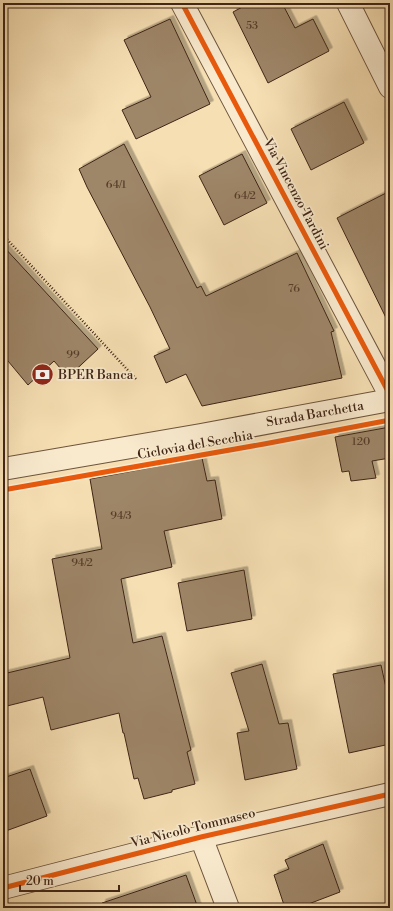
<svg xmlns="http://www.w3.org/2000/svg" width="393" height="911" viewBox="0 0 393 911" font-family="'Libre Bodoni',serif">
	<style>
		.building { fill: #9e8668; stroke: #3f2516; filter: url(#shadow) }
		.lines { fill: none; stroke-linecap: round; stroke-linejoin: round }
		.minor-casing { stroke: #6d543d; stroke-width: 24 }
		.tertiary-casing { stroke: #6d543d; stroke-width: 24 }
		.path { stroke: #3f2516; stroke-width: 2.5; stroke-dasharray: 1 2; stroke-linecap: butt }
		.minor { stroke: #f9eace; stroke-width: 22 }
		.tertiary { stroke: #f9eace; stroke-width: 22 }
		.cycleway-casing { stroke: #f9eace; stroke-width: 8 }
		.cycleway { stroke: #e8590c; stroke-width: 5 }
		.labels { text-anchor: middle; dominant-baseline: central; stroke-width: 3.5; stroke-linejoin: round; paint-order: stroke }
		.number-label { font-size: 11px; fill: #573d2a }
		.street-label { font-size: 13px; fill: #3f2516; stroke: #f9eace }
		.poi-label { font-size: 13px; fill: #3f2516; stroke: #f9eace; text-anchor: start }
	</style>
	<defs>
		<filter id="shadow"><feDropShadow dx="3.5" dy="-3.5" stdDeviation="0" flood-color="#0004"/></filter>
	</defs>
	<rect width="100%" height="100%" fill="#f6dfb3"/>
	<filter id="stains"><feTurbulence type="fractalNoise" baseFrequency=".005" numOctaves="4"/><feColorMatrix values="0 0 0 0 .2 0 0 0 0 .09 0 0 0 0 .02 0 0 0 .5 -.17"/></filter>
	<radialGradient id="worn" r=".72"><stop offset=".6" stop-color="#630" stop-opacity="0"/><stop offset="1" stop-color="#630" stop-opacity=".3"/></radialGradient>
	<path class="building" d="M250,3H282L295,28L313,19L329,51L268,83L233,12Z
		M170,19L210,104L136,139L122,110L151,97L124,40Z
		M344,102L364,143L311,170L291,129Z
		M124,144L197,288L201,286L206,296L297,253L334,331L331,332L342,378L202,406L186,374L166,383L154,356L170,349L150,307L87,187L79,169Z
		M242,154L267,203L224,225L199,176Z
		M390,191V326L337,218Z
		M3,246L98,349L68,377L54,361L28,385L3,355Z
		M390,427V458L372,461L376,478L351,481L349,471L342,472L335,437Z
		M202,458L207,481L215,480L222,519L164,531L172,567L121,579L133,643L162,636L191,750L187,752L195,784L172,790V792L144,799L138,778L134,779L124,733H123L119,713L51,730L43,697L3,707V674L70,658L52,559L102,549L90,479Z
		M244,570L252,619L187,631L178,583Z
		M262,664L279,724L288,723L297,769L245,780L237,733L249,731L231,673Z
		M381,665L390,706V744L349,753L333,674Z
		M30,769L47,816L3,832V778Z
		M323,844L340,892L298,908H285L274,875L289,869L285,860Z
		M186,875L198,908H103L102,903Z"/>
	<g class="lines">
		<defs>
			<path id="minor" d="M182,3L390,395
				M348,3L390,87
				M201,837L228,908
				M3,888L201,837L390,794"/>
			<path id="tertiary" d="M3,469L201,435L390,400"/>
		</defs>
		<use href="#minor" class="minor-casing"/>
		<use href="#tertiary" class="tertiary-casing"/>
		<path class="path" d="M3,126L6,124
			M3,235L136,379"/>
		<use href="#minor" class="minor"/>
		<use href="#tertiary" class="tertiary"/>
		<defs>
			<path id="cycleway" d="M182,3L390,395
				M3,490L264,444L390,420
				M3,888L201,837L390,794"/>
		</defs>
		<use href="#cycleway" class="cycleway-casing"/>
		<use href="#cycleway" class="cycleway"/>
	</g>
	<defs>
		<symbol id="bank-disc" viewBox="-11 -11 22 22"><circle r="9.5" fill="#8f2418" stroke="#f9eace"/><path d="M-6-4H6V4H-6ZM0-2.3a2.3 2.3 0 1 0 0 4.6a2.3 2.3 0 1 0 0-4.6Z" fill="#fff"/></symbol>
	</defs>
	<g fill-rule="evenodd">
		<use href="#bank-disc" x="30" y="362" width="25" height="25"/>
	</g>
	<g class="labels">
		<g class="number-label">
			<text x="252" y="26">53</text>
			<text x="116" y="185">64/1</text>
			<text x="245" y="196">64/2</text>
			<text x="294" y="289">76</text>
			<text x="73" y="355">99</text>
			<text x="361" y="442">120</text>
			<text x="121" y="516">94/3</text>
			<text x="82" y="563">94/2</text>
		</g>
		<g class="street-label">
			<text transform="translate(296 194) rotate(62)">Via Vincenzo Tardini</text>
			<text transform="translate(315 414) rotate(-10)">Strada Barchetta</text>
			<text transform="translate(195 445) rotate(-10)">Ciclovia del Secchia</text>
			<text transform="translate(193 828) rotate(-14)">Via Nicolò Tommaseo</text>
		</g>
		<g class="poi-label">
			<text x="58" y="375">BPER Banca</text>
		</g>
	</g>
	<rect width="393" height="911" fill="none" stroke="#f6dfb3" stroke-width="16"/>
	<rect x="4" y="4" width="385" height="903" fill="none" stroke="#3f2516" stroke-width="2"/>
	<rect x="8" y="8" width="377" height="895" fill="none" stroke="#3f2516"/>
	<path d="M20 885v6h99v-6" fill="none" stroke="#3f2516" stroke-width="2"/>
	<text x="26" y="885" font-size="12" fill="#3f2516" stroke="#f9eace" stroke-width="3" paint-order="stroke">20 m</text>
	<rect width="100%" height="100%" filter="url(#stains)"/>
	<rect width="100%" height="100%" fill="url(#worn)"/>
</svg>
